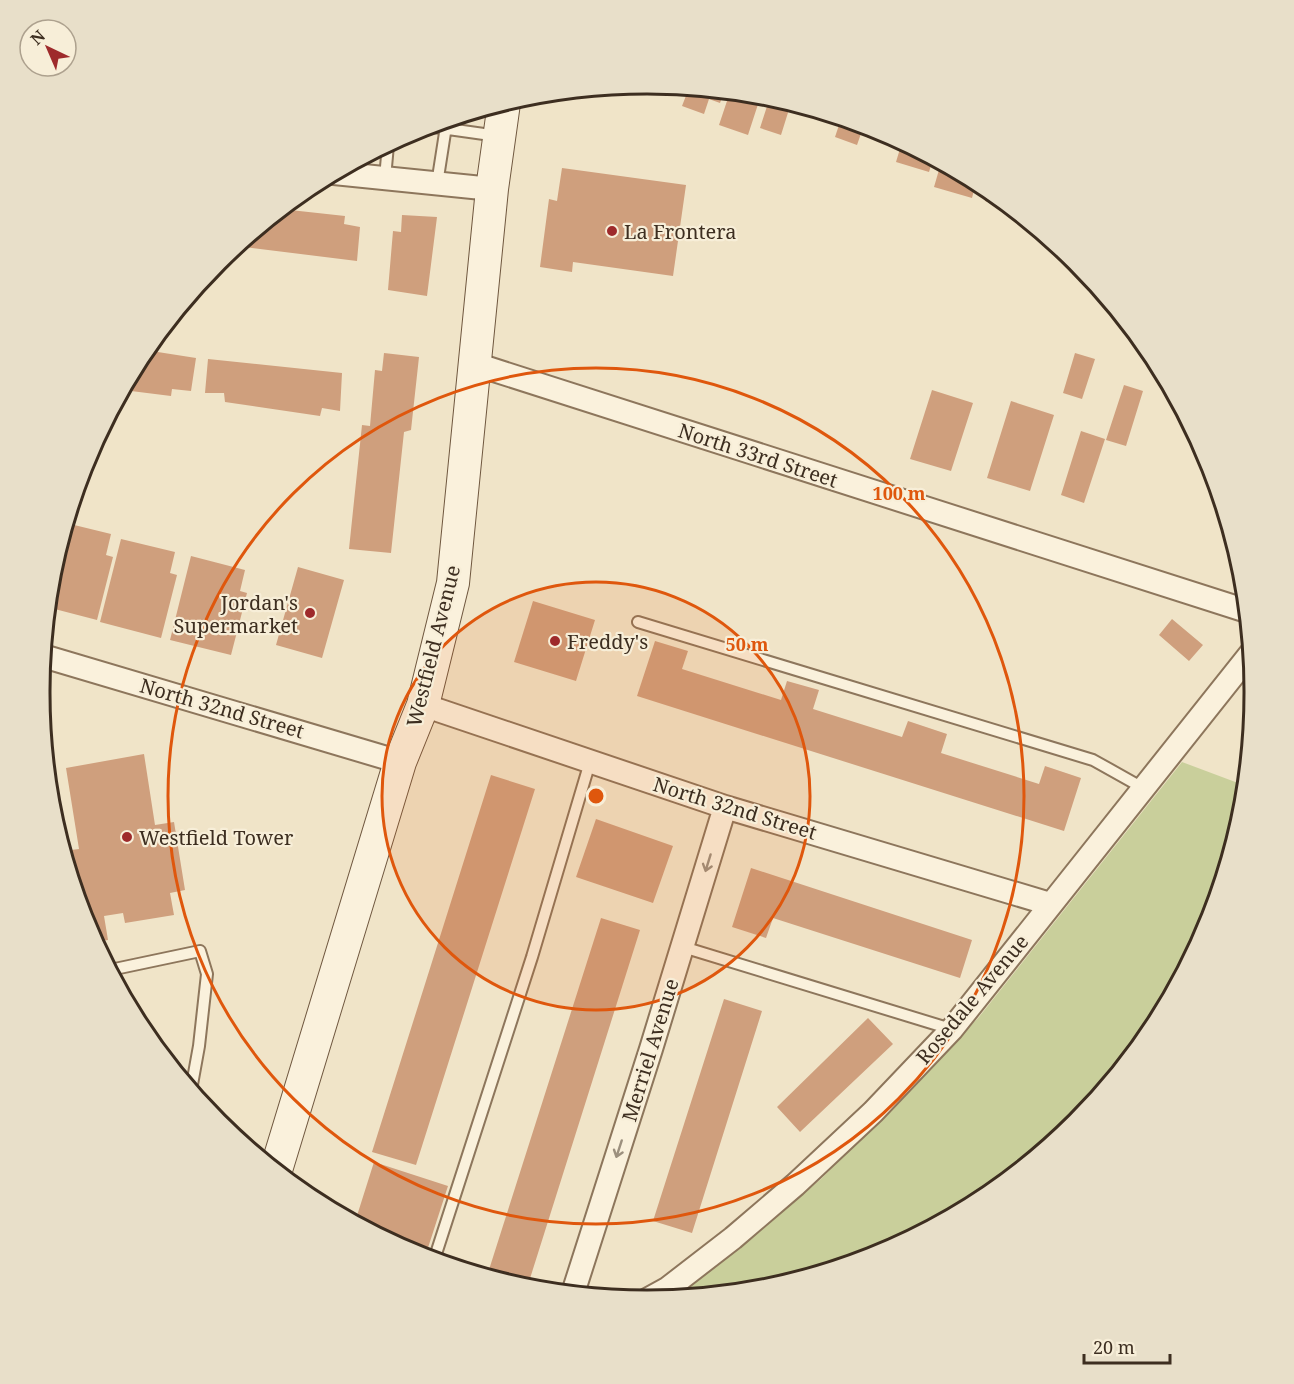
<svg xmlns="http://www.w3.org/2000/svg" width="1294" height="1384" viewBox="0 0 1294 1384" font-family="'Noto Serif',serif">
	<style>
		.green { fill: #c9cf9b }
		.building { fill: #cf9f7d }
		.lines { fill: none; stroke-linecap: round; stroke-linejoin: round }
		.lane-casing { stroke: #8d765c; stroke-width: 14 }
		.street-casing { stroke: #8d765c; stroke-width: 26 }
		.secondary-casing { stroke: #6f573f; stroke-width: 34 }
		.lane { stroke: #faf1dc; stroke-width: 10 }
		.street { stroke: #faf1dc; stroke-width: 22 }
		.secondary { stroke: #faf1dc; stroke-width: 32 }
		.oneway { stroke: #9c907e }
		.ring { fill: none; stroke: #df570d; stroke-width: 3 }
		.poi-dot { fill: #9e2a2b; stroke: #f7eed8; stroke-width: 2 }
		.labels { text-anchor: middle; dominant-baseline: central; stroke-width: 4.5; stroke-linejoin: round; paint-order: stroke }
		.poi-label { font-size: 20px; fill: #3d2e20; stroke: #f7eed8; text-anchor: start }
		.street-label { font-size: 20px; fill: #3d2e20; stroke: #f7eed8 }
		.rim { fill: none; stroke: #3d2e20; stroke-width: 3 }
		.centre { fill: #df570d; stroke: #f7eed8; stroke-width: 3 }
		.ring-label { font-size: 18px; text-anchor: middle; font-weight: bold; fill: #df570d; stroke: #f7eed8; stroke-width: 4.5; stroke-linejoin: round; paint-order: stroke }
	</style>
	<rect width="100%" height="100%" fill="#f0e4c8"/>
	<path class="green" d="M1182,762L1246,786L1243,811L1209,925L1152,1030L1077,1122L984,1198L879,1254L765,1288L668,1298L701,1277L821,1179L979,1017Z"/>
	<path class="building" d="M689,88L703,90L724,92L720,103L709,99L704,114L682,106Z
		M730,92L761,95L748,135L719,125Z
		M770,97L791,103L781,135L760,128Z
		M841,119L864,125L857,145L835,137Z
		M902,142L933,159L929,172L896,162Z
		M941,163L976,182L972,198L934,187Z
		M562,168L686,185L673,276L573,262L572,272L540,267L549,199L557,201Z
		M989,190L1013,209V210L985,201Z
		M281,209L345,216L344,224L360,227L357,261L236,246Z
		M402,215L437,217L427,296L388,290L393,231L401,232Z
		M145,350L196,358L191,391L172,389L171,396L123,390Z
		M384,353L419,357L411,430L404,432L391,553L349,549L362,425L370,426L375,370L382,371Z
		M1075,353L1095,359L1082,399L1063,393Z
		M208,359L342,373L340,411L322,408L320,416L225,402L224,393H205Z
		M1124,385L1143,391L1126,446L1106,440Z
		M932,390L973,403L951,471L910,459Z
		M1011,401L1054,415L1030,491L987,478Z
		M1081,431L1105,439L1084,503L1061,495Z
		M66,523L111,534L106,555L113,557L97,620L47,607L51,573Z
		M121,539L175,552L170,573L177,575L161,638L100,622Z
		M191,556L245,570L240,591L247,593L231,655L170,640Z
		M298,567L344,580L322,658L276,645Z
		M533,601L595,620L576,681L514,662Z
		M1172,619L1203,645L1189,661L1159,635Z
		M655,641L688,651L682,669L781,700L787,681L819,690L813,709L902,737L908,721L947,734L941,753L1039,784L1045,766L1081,778L1064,831L637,696Z
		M144,754L155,825L174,822L185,890L170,893L174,915L125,923L123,913L104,916L108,940L95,942L85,924L63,851L79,849L66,768Z
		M491,775L535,789L416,1165L372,1152Z
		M596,819L673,846L653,903L576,877Z
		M751,868L972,940L960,978L773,918L766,938L732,927Z
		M601,918L640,930L527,1288L487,1276Z
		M724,999L762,1011L692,1233L653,1221Z
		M868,1018L893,1044L800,1132L777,1107Z
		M374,1162L448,1186L425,1257L414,1254L355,1222Z"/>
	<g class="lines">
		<defs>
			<path id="lane" d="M427,126L498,136
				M385,178L388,145
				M437,184L447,120
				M638,622L1093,760L1143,788
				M683,947L951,1029
				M110,970L200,951L207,974L199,1046L191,1090
				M434,1260L532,957L590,762"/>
			<path id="street" d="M334,173L492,189
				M475,364L1247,611
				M43,656L400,762
				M423,705L725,807L1050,904
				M573,1293L651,1049L725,807
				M647,1300L667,1289L733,1238L795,1185L873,1112L952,1029L1251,653"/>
			<path id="secondary" d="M276,1170L400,762L423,705L453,583L492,189L504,103"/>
		</defs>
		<use href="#lane" class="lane-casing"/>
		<use href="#street" class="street-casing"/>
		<use href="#secondary" class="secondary-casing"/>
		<use href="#lane" class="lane"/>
		<use href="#street" class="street"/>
		<use href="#secondary" class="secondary"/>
	</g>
	<defs><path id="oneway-shaft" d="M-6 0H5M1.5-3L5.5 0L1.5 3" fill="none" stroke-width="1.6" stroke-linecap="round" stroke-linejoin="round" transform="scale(1.5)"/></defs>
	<g class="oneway">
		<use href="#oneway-shaft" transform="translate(708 863) rotate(107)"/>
		<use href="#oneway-shaft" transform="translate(619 1149) rotate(108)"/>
	</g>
	<circle cx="596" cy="796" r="214" fill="#df570d" fill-opacity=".12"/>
	<g class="ring">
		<circle cx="596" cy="796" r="214"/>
		<circle cx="596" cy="796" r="428"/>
	</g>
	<g class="poi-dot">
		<circle cx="612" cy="231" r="6"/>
		<circle cx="310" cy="613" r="6"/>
		<circle cx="555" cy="641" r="6"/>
		<circle cx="127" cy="837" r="6"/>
	</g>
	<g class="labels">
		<g class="poi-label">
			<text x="624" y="231">La Frontera</text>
			<text x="298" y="602" text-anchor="end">Jordan's<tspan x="298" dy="23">Supermarket</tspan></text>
			<text x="567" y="641">Freddy's</text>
			<text x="139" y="837">Westfield Tower</text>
		</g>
		<g class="street-label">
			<text transform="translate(758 455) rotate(18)">North 33rd Street</text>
			<text transform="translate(433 646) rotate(-76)">Westfield Avenue</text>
			<text transform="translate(222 708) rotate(16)">North 32nd Street</text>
			<text transform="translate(735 808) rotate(17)">North 32nd Street</text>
			<text transform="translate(972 999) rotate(-50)">Rosedale Avenue</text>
			<text transform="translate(650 1050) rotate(-73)">Merriel Avenue</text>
		</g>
	</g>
	<path d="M0 0H1294V1384H0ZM647 94H647A597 597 0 0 1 1244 691V693A597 597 0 0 1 647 1290H647A597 597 0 0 1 50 693V691A597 597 0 0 1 647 94Z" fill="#e8dfc9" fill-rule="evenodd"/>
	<path class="rim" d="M647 94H647A597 597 0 0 1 1244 691V693A597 597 0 0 1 647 1290H647A597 597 0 0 1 50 693V691A597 597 0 0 1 647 94Z"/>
	<circle cx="596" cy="796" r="9" class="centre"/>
	<g class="ring-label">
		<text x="899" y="500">100 m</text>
		<text x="747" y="651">50 m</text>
	</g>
	<g transform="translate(48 48) rotate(316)"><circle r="28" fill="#f7eed8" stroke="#ada18e" stroke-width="1.5"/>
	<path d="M0-4.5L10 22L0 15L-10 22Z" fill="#9e2a2b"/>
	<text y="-9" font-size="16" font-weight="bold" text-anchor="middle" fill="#3d2e20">N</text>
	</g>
	<path d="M1084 1354v9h86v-9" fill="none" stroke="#3d2e20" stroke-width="3"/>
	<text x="1093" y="1354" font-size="18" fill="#3d2e20" stroke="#f7eed8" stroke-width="4.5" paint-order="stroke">20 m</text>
</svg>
